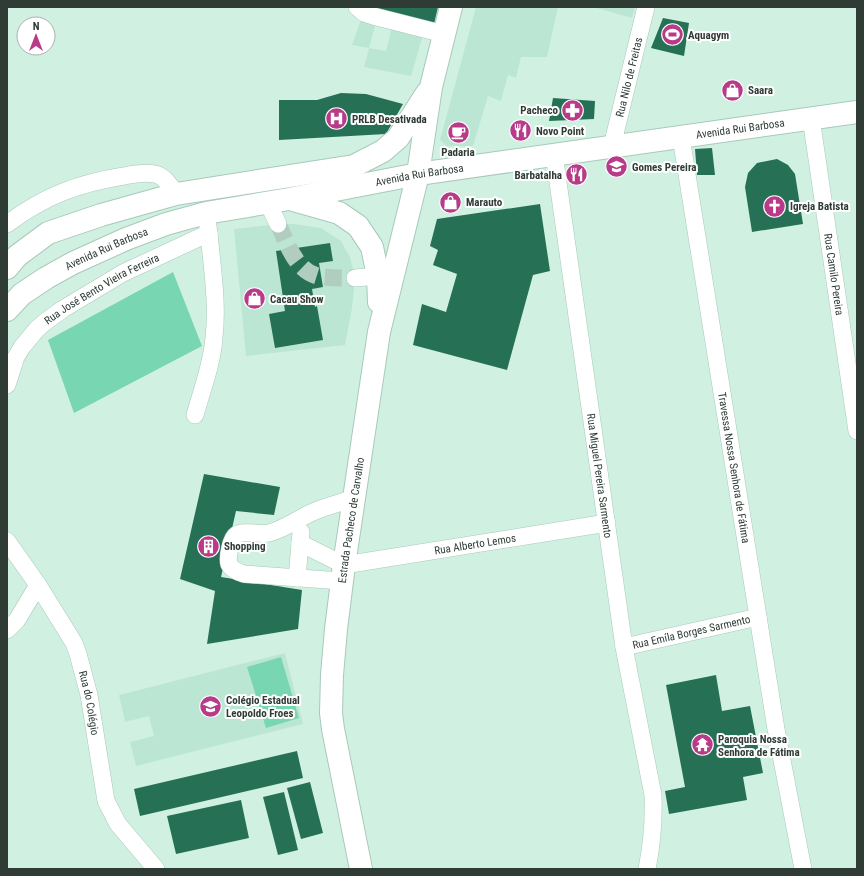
<svg xmlns="http://www.w3.org/2000/svg" width="864" height="876" viewBox="0 0 864 876" font-family="'Roboto Condensed',sans-serif">
	<style>
		.built { fill: #bce6d4 }
		.green { fill: #79d6b2 }
		.building { fill: #267056 }
		.lines { fill: none; stroke-linecap: round; stroke-linejoin: round }
		.minor-tunnel { stroke: #b0cdc0; stroke-width: 17; stroke-dasharray: 17 8; stroke-linecap: butt }
		.minor-casing { stroke: #a8c9ba; stroke-width: 18 }
		.major-casing { stroke: #a8c9ba; stroke-width: 24 }
		.minor { stroke: #fff; stroke-width: 17 }
		.major { stroke: #fff; stroke-width: 22 }
		.labels { text-anchor: middle; dominant-baseline: central; stroke-width: 4; stroke-linejoin: round; paint-order: stroke }
		.poi-label { font-size: 11px; font-weight: bold; fill: #2f3c36; stroke: #fff; text-anchor: start }
		.street-label { font-size: 11px; fill: #2f3c36; stroke: #fff }
	</style>
	<rect width="100%" height="100%" fill="#d0f1e2"/>
	<path class="built" d="M476,7H558L547,57H521L516,78L508,75L501,101L488,96L473,146H447L440,140Z
		M593,7H635L632,18Z
		M362,17L376,23L369,48L386,51L392,26L423,35L411,76L364,67L369,48L352,45Z
		M278,224H294L321,228L341,241L350,257L355,278L352,308L345,345L246,356L234,229Z
		M285,653L303,724L136,766L130,742L154,736L149,716L125,722L119,695Z"/>
	<path class="green" d="M173,272L202,346L74,413L48,340Z
		M281,657L299,718L266,728L247,667Z"/>
	<path class="building" d="M365,7H438L434,24Z
		M663,18L689,23L684,56L651,48Z
		M341,93L366,94L403,104L386,134L279,140V100H317Z
		M553,98L595,101L594,119L549,121Z
		M712,148L715,175H697L695,149Z
		M777,159L788,165L795,174L803,224L752,232L745,187L748,173L757,163Z
		M540,204L550,271L533,275L507,370L413,345L422,304L446,312L457,274L433,265L438,250L430,246L437,219Z
		M330,243L333,261L319,263L323,287L312,289L315,307L317,306L323,340L275,348L269,314L285,311L276,251Z
		M204,474L280,487L274,515L236,511L221,577L302,590L298,629L207,644L215,591L180,579Z
		M716,675L722,711L750,706L763,773L743,777L747,800L669,814L665,791L685,787L666,685Z
		M297,751L303,778L140,816L134,789Z
		M310,782L323,833L301,839L287,788Z
		M284,792L298,850L278,855L263,797Z
		M241,800L249,838L176,854L167,816Z"/>
	<g class="lines">
		<path class="minor-tunnel" d="M278,224C288,244 295,272 321,277C332,278 344,278 355,278"/>
		<defs>
			<g id="minor">
				<path d="M357,7L364,13L373,16L444,34"/>
				<path id="s1" d="M811,118L857,431"/>
				<path id="s2" d="M681,137L776,729L803,869"/>
				<path id="s3" d="M612,146L646,7"/>
				<path id="s4" d="M554,154L624,647L653,795C654,820 652,844 647,869"/>
				<path d="M268,203L278,224"/>
				<path d="M7,224C44,196 79,183 124,176C134,174 145,172 155,174C165,176 170,186 176,194"/>
				<path d="M355,278L378,276"/>
				<path id="s5" d="M7,385L16,357L22,347L37,329L45,322L63,309L123,273L209,233L206,213"/>
				<path d="M195,415C202,390 212,364 214,338C218,303 212,268 209,233"/>
				<path id="s6" d="M7,541L38,585L74,643L78,654L89,695L106,801L118,824L156,869"/>
				<path id="s7" d="M300,543L344,565L607,523"/>
				<path d="M297,578L301,532"/>
				<path d="M342,581L244,574C238,572 232,570 229,564C227,558 231,538 236,535C244,530 260,535 269,533C285,529 299,518 313,512C326,506 341,503 354,498"/>
				<path d="M7,630L17,620L38,585"/>
				<path id="s8" d="M624,647L758,617"/>
			</g>
			<g id="major">
				<path d="M293,200L339,213L358,226L372,247L378,276L379,302"/>
				<path d="M7,268L17,256L48,233L101,215L176,194L354,166L383,151L398,138L427,93"/>
				<path id="s9" d="M7,310L22,294L46,278L73,263L126,239L166,224L206,213L289,199L418,174L857,112"/>
				<path id="s10" d="M361,869L333,729L331,713L332,675L336,629L344,565L379,332L418,174L431,87L451,7"/>
			</g>
		</defs>
		<use href="#minor" class="minor-casing"/>
		<use href="#major" class="major-casing"/>
		<use href="#minor" class="minor"/>
		<use href="#major" class="major"/>
	</g>
	<defs>
		<symbol id="stadium-disc" viewBox="-11 -11 22 22"><circle r="9.5" fill="#b83a88" stroke="#fff"/><path d="M0-5a6.5 5 0 1 0 0 10a6.5 5 0 1 0 0-10ZM-3.5-1.8h7v3.6h-7Z" fill="#fff"/></symbol>
		<symbol id="shop-disc" viewBox="-11 -11 22 22"><circle r="9.5" fill="#b83a88" stroke="#fff"/><path d="M-5-2.5h2.3a2.7 3.5 0 0 1 5.4 0H5L5.5 6h-11ZM-1.5-2.5h3a1.5 2.3 0 0 0-3 0Z" fill="#fff"/></symbol>
		<symbol id="pharmacy-disc" viewBox="-11 -11 22 22"><circle r="9.5" fill="#b83a88" stroke="#fff"/><path d="M-2-6h4v4h4v4h-4v4h-4v-4h-4v-4h4Z" fill="#fff"/></symbol>
		<symbol id="hospital-disc" viewBox="-11 -11 22 22"><circle r="9.5" fill="#b83a88" stroke="#fff"/><path d="M-5-5h3v3.5h4V-5h3V5h-3V1.5h-4V5h-3Z" fill="#fff"/></symbol>
		<symbol id="restaurant-disc" viewBox="-11 -11 22 22"><circle r="9.5" fill="#b83a88" stroke="#fff"/><path d="M-5-6h1v4h1v-4h1v4h1v-4h1v5L-1.5 .5V6h-2V.5L-5-1ZM5-6V6H3V1.5H1.5Q1.5-4 5-6Z" fill="#fff"/></symbol>
		<symbol id="cafe-disc" viewBox="-11 -11 22 22"><circle r="9.5" fill="#b83a88" stroke="#fff"/><path d="M-5.5-4.5H6V0H3Q3 3.5 0 3.5H-2.5Q-5.5 3.5-5.5 0ZM3-3.2v2h1.7v-2ZM-6 4.5H4V6H-6Z" fill="#fff"/></symbol>
		<symbol id="school-disc" viewBox="-11 -11 22 22"><circle r="9.5" fill="#b83a88" stroke="#fff"/><path d="M0-5L7-2L0 1L-7-2ZM-4 1L0 2.5L4 1V4Q0 6-4 4Z" fill="#fff"/></symbol>
		<symbol id="church-disc" viewBox="-11 -11 22 22"><circle r="9.5" fill="#b83a88" stroke="#fff"/><path d="M-1.2-6h2.4v3.5h3.3v2.4h-3.3V6h-2.4V-.1h-3.3v-2.4h3.3Z" fill="#fff"/></symbol>
		<symbol id="building-disc" viewBox="-11 -11 22 22"><circle r="9.5" fill="#b83a88" stroke="#fff"/><path d="M-4-6H4V6H1V3H-1V6H-4ZM-2.5-4.3h1.7v1.8h-1.7ZM.8-4.3h1.7v1.8H.8ZM-2.5-1h1.7V.8h-1.7ZM.8-1h1.7V.8H.8Z" fill="#fff"/></symbol>
		<symbol id="temple-disc" viewBox="-11 -11 22 22"><circle r="9.5" fill="#b83a88" stroke="#fff"/><path d="M0-6L5-2H3V0L6.5 2.5H4V6H1.5V3h-3V6H-4V2.5H-6.5L-3 0V-2H-5Z" fill="#fff"/></symbol>
	</defs>
	<g fill-rule="evenodd">
		<use href="#stadium-disc" x="660" y="22" width="25" height="25"/>
		<use href="#shop-disc" x="720" y="78" width="25" height="25"/>
		<use href="#pharmacy-disc" x="560" y="98" width="25" height="25"/>
		<use href="#hospital-disc" x="324" y="106" width="25" height="25"/>
		<use href="#restaurant-disc" x="508" y="118" width="25" height="25"/>
		<use href="#cafe-disc" x="446" y="120" width="25" height="25"/>
		<use href="#school-disc" x="604" y="154" width="25" height="25"/>
		<use href="#restaurant-disc" x="564" y="162" width="25" height="25"/>
		<use href="#shop-disc" x="438" y="190" width="25" height="25"/>
		<use href="#church-disc" x="762" y="194" width="25" height="25"/>
		<use href="#shop-disc" x="242" y="286" width="25" height="25"/>
		<use href="#building-disc" x="196" y="534" width="25" height="25"/>
		<use href="#school-disc" x="198" y="694" width="25" height="25"/>
		<use href="#temple-disc" x="690" y="732" width="25" height="25"/>
	</g>
	<g class="labels">
		<g class="poi-label">
			<text x="688" y="35">Aquagym</text>
			<text x="748" y="90">Saara</text>
			<text x="558" y="110" text-anchor="end">Pacheco</text>
			<text x="352" y="119">PRLB Desativada</text>
			<text x="536" y="131">Novo Point</text>
			<text x="458" y="152" text-anchor="middle">Padaria</text>
			<text x="632" y="167">Gomes Pereira</text>
			<text x="562" y="175" text-anchor="end">Barbatalha</text>
			<text x="466" y="202">Marauto</text>
			<text x="790" y="206">Igreja Batista</text>
			<text x="270" y="299">Cacau Show</text>
			<text x="224" y="546">Shopping</text>
			<text x="226" y="700">Colégio Estadual<tspan x="226" dy="13">Leopoldo Froes</tspan></text>
			<text x="718" y="739">Paroquia Nossa<tspan x="718" dy="13">Senhora de Fátima</tspan></text>
		</g>
		<g class="street-label">
			<text stroke="none"><textPath href="#s3" startOffset="71">Rua Nilo de Freitas</textPath></text>
			<text stroke="none"><textPath href="#s9" startOffset="765">Avenida Rui Barbosa</textPath></text>
			<text stroke="none"><textPath href="#s9" startOffset="441">Avenida Rui Barbosa</textPath></text>
			<text stroke="none"><textPath href="#s9" startOffset="118">Avenida Rui Barbosa</textPath></text>
			<text stroke="none"><textPath href="#s1" startOffset="158">Rua Camilo Pereira</textPath></text>
			<text stroke="none"><textPath href="#s5" startOffset="141">Rua José Bento Vieira Ferreira</textPath></text>
			<text stroke="none"><textPath href="#s2" startOffset="335">Travessa Nossa Senhora de Fátima</textPath></text>
			<text stroke="none"><textPath href="#s4" startOffset="325">Rua Miguel Pereira Sarmento</textPath></text>
			<text stroke="none"><textPath href="#s10" startOffset="353">Estrada Pacheco de Carvalho</textPath></text>
			<text stroke="none"><textPath href="#s7" startOffset="182">Rua Alberto Lemos</textPath></text>
			<text stroke="none"><textPath href="#s8" startOffset="69">Rua Emíla Borges Sarmento</textPath></text>
			<text stroke="none"><textPath href="#s6" startOffset="184">Rua do Colégio</textPath></text>
		</g>
	</g>
	<rect width="864" height="876" fill="none" stroke="#2f3c36" stroke-width="16"/>
	<g transform="translate(36 36)"><circle r="19" fill="#ffffff" stroke="#acb1af"/>
	<path d="M0-3L7 15L0 10L-7 15Z" fill="#b83a88"/>
	<text y="-6" font-size="11" font-weight="bold" text-anchor="middle" fill="#2f3c36">N</text>
	</g>
</svg>
